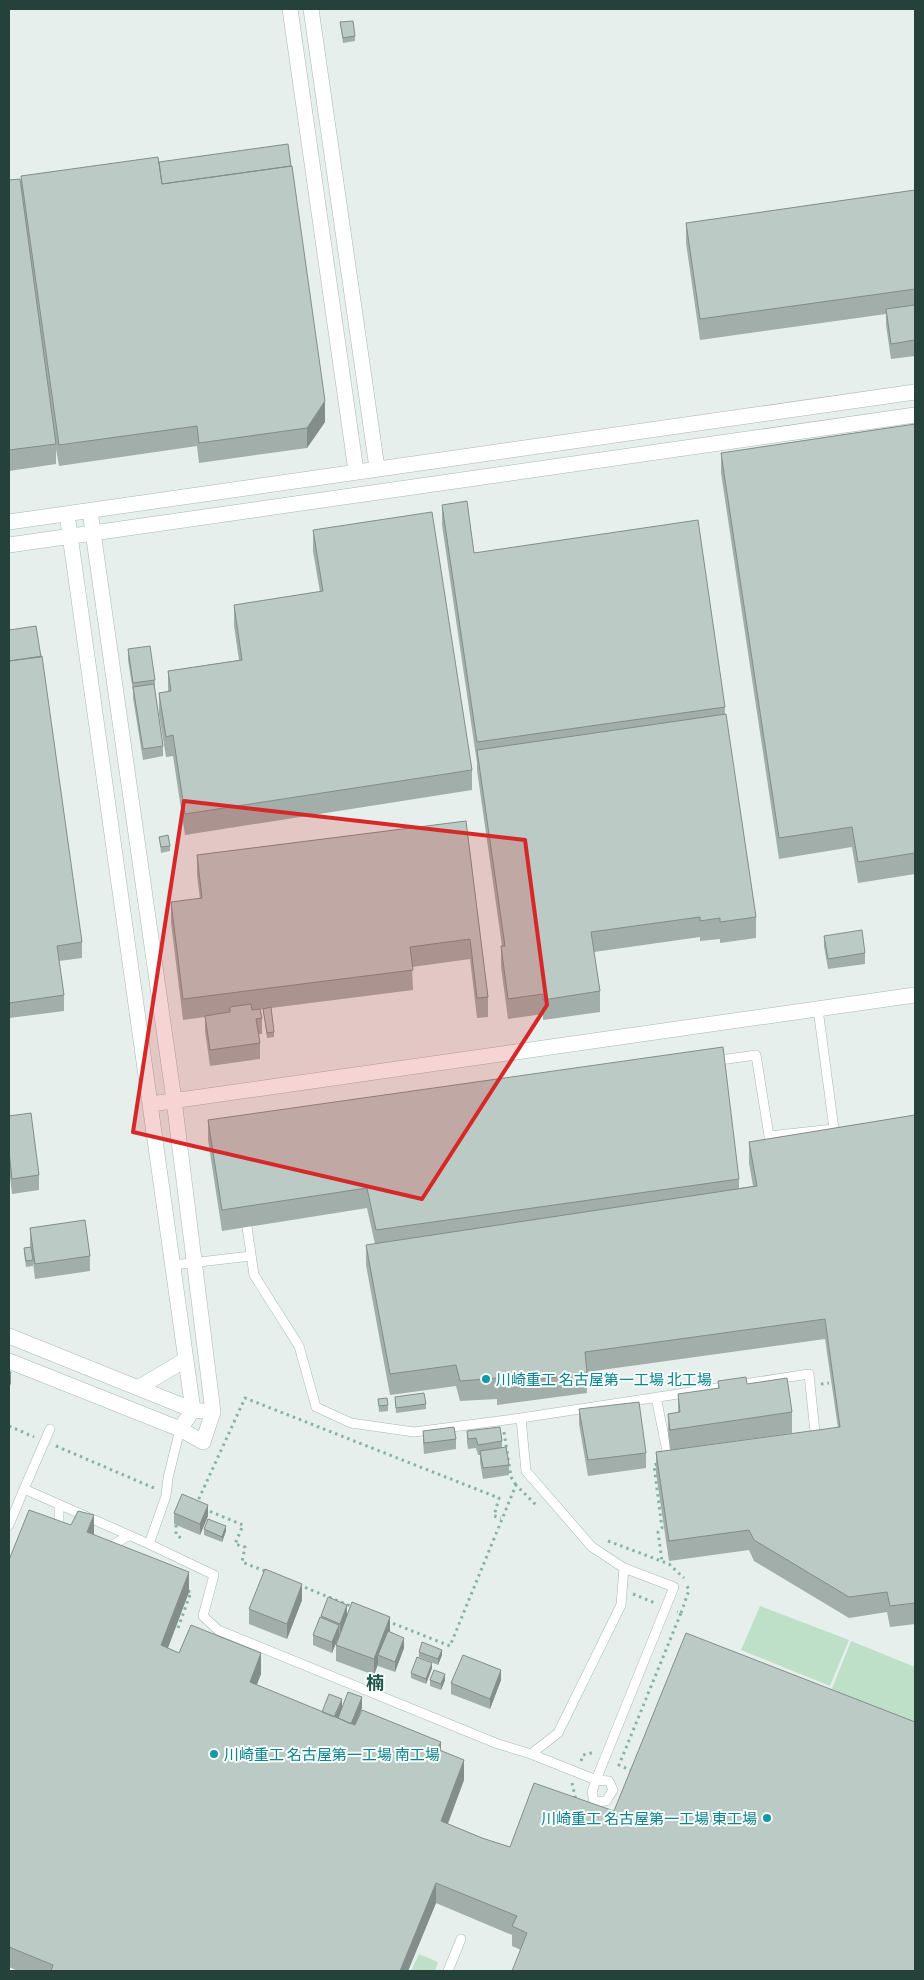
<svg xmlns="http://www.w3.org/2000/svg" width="924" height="1980" viewBox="0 0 924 1980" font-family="Commissioner,'Noto Sans JP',sans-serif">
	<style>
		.green { fill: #bfe0c8 }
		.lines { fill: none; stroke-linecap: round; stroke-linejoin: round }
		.service-casing { stroke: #a8b8b2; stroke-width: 10 }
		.tertiary-casing { stroke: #a8b8b2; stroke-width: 16 }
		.path { stroke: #86b3a5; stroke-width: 3; stroke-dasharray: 2.5 4; stroke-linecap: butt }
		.service { stroke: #fff; stroke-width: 9 }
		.tertiary { stroke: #fff; stroke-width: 15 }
		.wall { fill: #a1aea9 }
		.shaded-wall { fill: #838d89 }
		.building { fill: #bbcac4; stroke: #838d89 }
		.marked { fill: #d62828; fill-opacity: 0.2; stroke: #d62828; stroke-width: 4; stroke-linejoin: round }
		.culture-dot { fill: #0f9aa8; stroke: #f7fbf9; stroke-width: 2 }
		.labels { text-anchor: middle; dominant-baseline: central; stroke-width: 4; stroke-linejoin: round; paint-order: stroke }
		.culture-label { font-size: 15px; fill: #0d838f; stroke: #f7fbf9; text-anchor: start }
		.quarter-label { font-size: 18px; font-weight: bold; fill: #1f5548; stroke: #f7fbf9 }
	</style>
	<rect width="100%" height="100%" fill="#e6efeb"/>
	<path class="green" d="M760,1606L849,1640L830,1686L741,1650Z
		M851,1641L915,1667V1730L829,1696Z
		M419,1954L438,1962L435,1971H411Z"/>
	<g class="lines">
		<defs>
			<path id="service" d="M818,1009L834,1129
				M713,1061L756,1055L769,1136L833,1129
				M173,1265L251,1256
				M656,1397L669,1461
				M521,1418L809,1374L816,1442
				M24,1489L50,1429
				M9,1525L24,1489L149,1544L166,1496L168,1478L180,1429
				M59,1530V1505
				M149,1544L214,1575L203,1616L218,1630L498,1744L531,1754L558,1733L621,1605L624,1568L592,1547L526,1471L521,1418L414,1432L351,1423L316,1407L299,1346L254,1275L247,1227
				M107,1548L128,1536
				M531,1754L596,1780L674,1587L624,1568
				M596,1780L609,1781L613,1790L606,1801L594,1802L592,1792Z
				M448,1971L461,1939"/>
			<path id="tertiary" d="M290,9L356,471
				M311,9L377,468
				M67,514L193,1410L180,1429
				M9,522L915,392
				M9,545L915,415
				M151,1104L915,995
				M9,1336L193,1410L202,1411
				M9,1361L180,1429L203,1442L213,1412L174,1100L90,511
				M138,1388L185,1360"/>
		</defs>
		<use href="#service" class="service-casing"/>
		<use href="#tertiary" class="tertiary-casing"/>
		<path class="path" d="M821,1384L829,1383
			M9,1426L34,1437
			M504,1432L511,1477L516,1485
			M56,1446L154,1488
			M657,1464L654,1465L662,1528L658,1532L662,1561
			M196,1505L245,1398L499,1498L494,1516L501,1518
			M204,1509L243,1525L235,1544L245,1547L242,1562L267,1572
			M176,1525V1535L183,1539
			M608,1541L669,1564L684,1578
			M299,1585L353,1607
			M633,1594L655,1603
			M681,1613L689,1590L687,1586
			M387,1621L450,1646L516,1485L537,1506
			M178,1628L191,1592L187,1591
			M581,1761L583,1755L595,1752
			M632,1771L619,1765L681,1613L677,1612
			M572,1783L576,1801"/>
		<use href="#service" class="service"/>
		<use href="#tertiary" class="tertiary"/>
	</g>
	<path class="wall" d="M340,22L355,36V41L343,43Z
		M159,162L325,422L307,448L199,463L197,446L59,466L56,449V464L9,471V180L21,190V176Z
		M915,190V356L891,359L886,325V314L700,340L686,243V223Z
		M915,424V874L858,883L852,847L779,859L721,473V453Z
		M442,505L474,553L725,707V714L756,917V938L720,943V939L700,941V937L594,952L600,991V1012L543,1020V1014L508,1019L501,967V946H502L477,770V763L442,525Z
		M313,530L472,770V790L185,835L173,756L166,757L159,714V693L168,692V671L239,660L234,626V605L320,592L313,551Z
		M9,630L82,942V958L59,961L64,995V1011L9,1018Z
		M128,649L155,680V690L163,746V756L143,760L133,698V691L128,660Z
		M466,821L488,997V1017L477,1018L470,959L412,967L413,990L271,1008L274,1032V1037L267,1038L263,1009L260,1010L262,1018V1034H259L260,1043V1059L210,1066L205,1031V1017L183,1020L171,923V902L200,899L197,875V855Z
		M159,837L170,846V851L161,853Z
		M824,936L865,953V964L828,969L824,946Z
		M915,1115V1624L890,1627L887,1612L849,1618L754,1561L749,1550L669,1561L656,1473V1452L838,1428L825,1339L587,1372V1393L497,1405V1399L460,1401L456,1386L390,1395L366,1265V1245L375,1244L367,1208L222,1231L208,1140V1120L739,1179V1188L753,1186L749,1163V1142Z
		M9,1116L39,1175V1190L12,1194L9,1168Z
		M30,1228L90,1256V1271L35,1279L33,1262V1266L26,1267L24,1253V1248L30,1247Z
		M718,1381L747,1384L792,1412V1433L670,1450L668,1434V1414L678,1412V1394L718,1389Z
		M395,1397L426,1404V1409L396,1413Z
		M378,1399L388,1405V1411L379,1412Z
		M579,1409L646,1453V1468L588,1476L579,1424Z
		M423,1431L456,1439V1449L424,1454L423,1442Z
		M467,1431L502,1441V1448L509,1465V1475L483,1479L480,1462V1455H478L476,1448L468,1449L467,1442Z
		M174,1513L208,1516L200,1535L174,1524Z
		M204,1529L226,1531L222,1542L204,1535Z
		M94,1535L189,1592L168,1648L179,1653L261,1674L256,1685L322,1712L342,1708H362L355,1725L441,1751L464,1780L448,1824L482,1838L510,1847L614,1811L915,1722L521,1950L512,1946V1935L436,1903L408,1971H18L9,1967V1560Z
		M302,1600L287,1639L249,1624V1609Z
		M347,1614L390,1632L404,1648L395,1672L378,1666V1664L374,1675L336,1661V1645L339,1634L332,1653L313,1645V1635L321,1616Z
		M419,1652L442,1655L438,1665L419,1657Z
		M432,1668L426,1684L411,1678V1673Z
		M430,1680H445L441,1690L430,1686Z
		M501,1680L490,1709L451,1694V1683Z"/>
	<path class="shaded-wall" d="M325,401V422L307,448V428Z
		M11,1372V1383L9,1389V1379Z
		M208,1505V1516L200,1535V1524Z
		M94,1515V1535L87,1532Z
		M226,1526V1531L222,1542V1537Z
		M189,1572V1592L161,1666V1645Z
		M302,1584V1600L287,1639V1624Z
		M347,1605V1616L340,1635V1624Z
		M390,1617V1632L378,1655V1664L374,1675V1659Z
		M339,1625V1636L332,1653V1642Z
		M404,1638V1648L395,1672V1662Z
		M442,1650V1655L438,1665V1659Z
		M261,1653V1674L250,1703V1682Z
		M432,1663V1668L426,1684V1679Z
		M501,1670V1680L490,1709V1699Z
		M445,1674V1680L441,1690V1684Z
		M362,1697V1708L348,1741V1730Z
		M342,1699V1709L332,1735V1724Z
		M441,1742V1762L437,1749Z
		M464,1760V1780L441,1841V1821Z
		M436,1883V1903L408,1971H400Z"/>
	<path class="building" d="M353,21L355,36L343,38L340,22Z
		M288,144L291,166L162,184L159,162Z
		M158,157L162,184L292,166L325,401L307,428L199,443L197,426L59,445L21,176Z
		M20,179L56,444L9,450V180Z
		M915,190V289L700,319L686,223Z
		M915,305V340L891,344L886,309Z
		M915,424V853L858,862L852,827L779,838L721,453Z
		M467,501L474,553L698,520L725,707L477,742L442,505Z
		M432,512L472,770L185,814L173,735L166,737L159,693L171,691L168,671L242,660L234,605L323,591L313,530Z
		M36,626L41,657L9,661V630Z
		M150,646L155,680L133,683L128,649Z
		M42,656L82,942L57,946L64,995L9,1003V661Z
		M154,684L163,746L143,749L133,687Z
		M726,714L756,917L720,922V918L700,921V917L591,932L600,991L543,1000V994L508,999L501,946H505L477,750Z
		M466,821L488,997L477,998L470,939L410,947L413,970L183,999L171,902L202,898L197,855Z
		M168,835L170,846L161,847L159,837Z
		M862,930L865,953L828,959L824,936Z
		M251,1004L252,1010L260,1009L262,1018L256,1019L260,1043L210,1050L205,1016L230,1012V1007Z
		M271,1007L274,1032L267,1033L263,1009Z
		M723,1047L739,1179L376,1230L367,1188L222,1210L208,1120Z
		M31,1113L39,1175L12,1179L9,1152V1116Z
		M915,1115V1603L890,1606L887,1592L849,1597L754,1540L749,1530L669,1541L656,1452L840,1427L825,1319L585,1352L587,1373L497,1385V1378L460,1381L456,1365L390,1374L366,1245L757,1186L749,1142Z
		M85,1220L90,1256L35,1264L30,1228Z
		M31,1247L33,1260L26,1261L24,1248Z
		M9,1372H11L9,1379Z
		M746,1377L747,1384L787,1378L792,1412L670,1430L668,1414L680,1412L678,1394L719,1388L718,1381Z
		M424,1393L426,1404L396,1408L395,1397Z
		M387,1398L388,1405L379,1406L378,1399Z
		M639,1402L646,1453L588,1460L579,1409Z
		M454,1427L456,1439L424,1443L423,1431Z
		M500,1427L502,1441L478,1445L476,1438L468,1439L467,1431Z
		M506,1447L509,1465L483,1468L480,1451Z
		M182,1494L208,1505L200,1524L174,1513Z
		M29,1510L71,1525L78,1511L94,1515L87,1532L189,1572L161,1645L179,1653L191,1625L261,1653L250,1682L355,1725L362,1710L441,1742L437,1749L464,1760L441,1821L482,1838L510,1847L534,1783L614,1811L686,1633L915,1722V1971H512L527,1933L512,1926L517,1916L436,1883L400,1971H51L53,1965L9,1947V1560Z
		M208,1519L226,1526L222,1537L204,1529Z
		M265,1569L302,1584L287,1624L249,1609Z
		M328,1597L347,1605L340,1624L321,1616Z
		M352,1602L390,1617L374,1659L336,1645Z
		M320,1617L339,1625L332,1642L313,1635Z
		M388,1631L404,1638L395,1662L378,1655Z
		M422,1642L442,1650L438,1659L419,1652Z
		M463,1655L501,1670L490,1699L451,1683Z
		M417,1657L432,1663L426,1679L411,1673Z
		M434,1670L445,1674L441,1684L430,1680Z
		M348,1692L362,1697L351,1724L338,1718Z
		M329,1694L342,1699L334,1717L322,1712Z"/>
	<path class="marked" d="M184,801L525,840L547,1005L422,1199L133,1132Z"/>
	<g class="culture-dot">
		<circle cx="486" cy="1379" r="5"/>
		<circle cx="214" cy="1754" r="5"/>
		<circle cx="767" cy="1818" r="5"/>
	</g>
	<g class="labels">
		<g class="culture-label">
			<text x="496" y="1379">川崎重工 名古屋第一工場 北工場</text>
			<text x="224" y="1754">川崎重工 名古屋第一工場 南工場</text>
			<text x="757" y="1818" text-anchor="end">川崎重工 名古屋第一工場 東工場</text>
		</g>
		<g class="quarter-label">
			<text x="375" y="1682">楠</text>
		</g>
	</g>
	<rect width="924" height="1980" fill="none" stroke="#24423a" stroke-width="20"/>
</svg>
